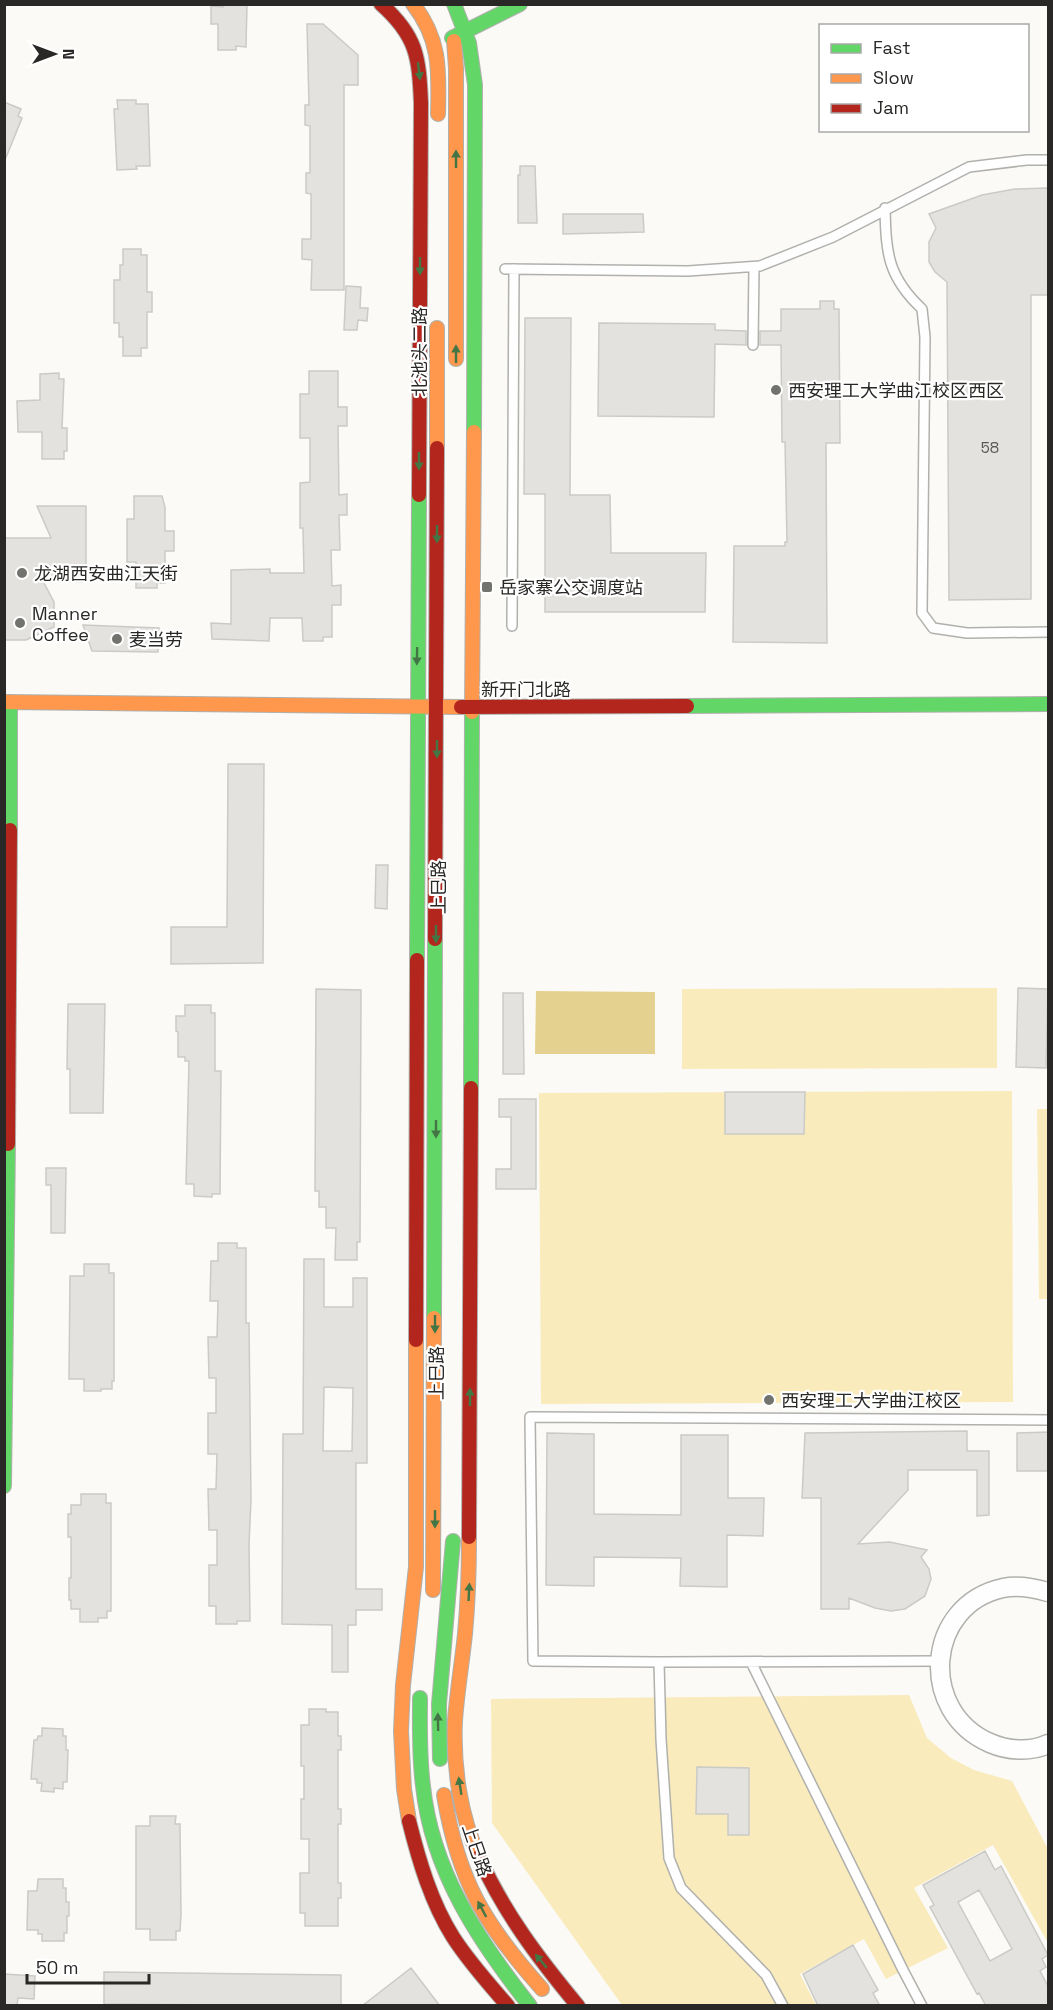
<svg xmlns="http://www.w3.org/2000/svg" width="1053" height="2010" viewBox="0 0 1053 2010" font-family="'Space Grotesk','Noto Sans SC',sans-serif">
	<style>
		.green { fill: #f9ebbb }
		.water { fill: #e5d18f }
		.building { fill: #e3e2df; stroke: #cacac7; stroke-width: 1.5; fill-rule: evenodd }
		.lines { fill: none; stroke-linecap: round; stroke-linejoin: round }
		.lane-casing { stroke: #b0b0ad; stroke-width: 12 }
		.street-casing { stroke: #b0b0ad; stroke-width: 21 }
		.fast-casing { stroke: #b0b0ad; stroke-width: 16 }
		.slow-casing { stroke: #b0b0ad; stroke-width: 16 }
		.jam-casing { stroke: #b0b0ad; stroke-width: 16 }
		.lane { stroke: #fefefe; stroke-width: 9 }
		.street { stroke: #fefefe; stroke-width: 18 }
		.fast { stroke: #63d668; stroke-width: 14 }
		.slow { stroke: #ff974d; stroke-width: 14 }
		.jam { stroke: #b3261e; stroke-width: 14 }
		.oneway { fill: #437644 }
		.poi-dot { fill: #72726f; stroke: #fff; stroke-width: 2 }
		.labels { text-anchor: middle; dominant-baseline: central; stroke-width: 4.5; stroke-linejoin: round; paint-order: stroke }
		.number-label { font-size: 15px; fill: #585855 }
		.street-label { font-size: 18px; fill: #292826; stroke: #fff }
		.poi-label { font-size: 18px; fill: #292826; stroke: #fff; text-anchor: start }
	</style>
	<rect width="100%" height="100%" fill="#fbfaf6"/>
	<path class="green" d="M997,988V1068L682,1069V989Z
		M1012,1091L1013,1402L541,1404L539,1093Z
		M1037,1109H1048V1299H1039Z
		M909,1695L927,1738L951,1758L974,1770L1012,1781L1048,1849V1943L993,1845L914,1888L948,1948L886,1979L864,1939L800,1974L816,2005H622L492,1823L491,1699Z"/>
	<path class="water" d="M536,991L655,992V1054H535Z"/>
	<path class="building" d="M223,4H247L246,47L236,46V50H218V24H211V6L223,7Z
		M307,24H323L358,55V85H344V290H311L312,260L302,259V239H311V194L306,193V173H310V126L305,125V105H309Z
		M117,100H136V104H148L150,166H136L137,169L117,170L114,109H118Z
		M4,102L21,109L18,116L22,118L5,160Z
		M520,166H535L537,223H518V175H520Z
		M1048,188V295H1031V599L949,600L947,282L935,272L929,262V242L936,228L929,214L982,195L1015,189Z
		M563,214H643L644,232L563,234Z
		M123,249H141V255H147V292H152V312H147V348H141V356H123V337H119V323H114V280H120V265H123Z
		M346,286L361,287L360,308H368L367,321L358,320L357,330H344Z
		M820,301H834V309H839L840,443H826L827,643L733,642L734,546H785V542H787L785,442H782L781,345H760V331H781V309H820Z
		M525,318H571L570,495H610L611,553H706L705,612H545V494H524Z
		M599,323L715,324V330L746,331V345L715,344L714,417L598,416Z
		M309,371H338V407H347V426H338L339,495L347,494V515H339L340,550H331L332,586L341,585V605H332V637H323V641H303L302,618H270L269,641L212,639L211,623L231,624V570L270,569V573H304L303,528H300V483L310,482V438H300V394H309Z
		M59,373V379H64L62,428H67V451H64V459H42V432H18L17,401L40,400V374Z
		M134,496H162L165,507V531H174V551H165V583H157V588H136V562H127V519H134Z
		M37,506H86V582L43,581L54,602V627L26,640H4V538H51Z
		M83,625L159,628L158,652L92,651Z
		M228,764H264L263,963L171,964V927H227Z
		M376,865H388L387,909L375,908Z
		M1018,988L1048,989L1046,1068L1016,1067Z
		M316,989L361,990L360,1242H357V1260H335L336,1228H326V1207H319V1191H315Z
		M503,993H523L524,1074H503Z
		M68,1004H105L103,1113H70V1069H67Z
		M185,1005H211V1013H215V1071H221L220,1194H212V1197L194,1196V1184H186L189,1061H185V1057H178V1032L176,1031V1016H185Z
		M725,1092H805L804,1134H725Z
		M499,1099H536V1189H496V1169H511V1117H499Z
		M46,1168H66L65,1233H51V1185H46Z
		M218,1243H237V1248H246V1323H249L251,1500L249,1544L250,1621H237V1624H216V1606H209V1565H217V1530H209L208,1489H216L217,1454H208V1413H216V1378H209L208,1337H217L218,1301H210L211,1261H218Z
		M304,1259H324V1307H353V1278H367V1463H356V1589H382V1610H356V1625H348V1672H332V1625L282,1624L283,1434H303ZM324,1387L353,1388L352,1451H323Z
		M84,1264H109V1273H114V1381H112V1389H101V1391H84V1379H69L70,1276H84Z
		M967,1431V1451H989V1515L977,1516V1470H908V1490L858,1544L890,1542L927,1550L921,1557L929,1569L931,1579L925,1596L905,1609L891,1611L875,1608L849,1598V1609H821V1498H802L805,1433Z
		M1048,1432V1471H1017V1433Z
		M547,1433L594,1434V1514L681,1515V1435H728V1498H764L763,1536L727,1535V1587L680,1586L681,1558L594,1557V1586L546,1585Z
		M81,1494H106V1503H111V1611H107V1618H98V1622H80V1609H71V1600H69V1578H71V1537H68V1514H71V1505H81Z
		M309,1709H326V1712H338V1736H341V1750H338V1809H341V1824H338V1883H341V1898H338V1926H305V1913H300V1873H309V1839H301V1799H304V1766H301V1725H309Z
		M42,1728L63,1729V1736H66V1750H68L67,1782H63V1789L54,1788V1792L41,1791L42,1783H37V1779H31L34,1740H37L38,1736H42Z
		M697,1767L749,1768V1835H728V1814H696Z
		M150,1816H176L175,1824H180L181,1915L180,1931H176V1940H150V1929H136V1826H150Z
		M985,1851L995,1870L1001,1866L1048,1955L1042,1959L1046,1967L1040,1971L1048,1986V2006H986L979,1993L977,1994L930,1907L934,1905L923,1885ZM979,1890L1012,1949L990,1961L958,1902Z
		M38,1879H63V1888H66V1902H69V1916H67V1933H64V1941H42V1934H38V1930H27L28,1891H37Z
		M853,1945L878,1990L873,1993L880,2006H818L803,1974Z
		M411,1968L440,2006H362Z
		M104,1972L341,1975V2006L104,2004Z
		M4,1974L35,1976L34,1999L18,1998L17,2006H4Z"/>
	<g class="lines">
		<defs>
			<path id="lane" d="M885,208C886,254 888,277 922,309L925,337L922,613L933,628L967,633L1048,632
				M505,269L688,271L760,266L833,237L969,167L1027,160H1048
				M753,345L754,267
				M512,626L514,269
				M659,1662L533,1661L530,1417L1048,1420
				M751,1662L903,1970L922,2006
				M783,2006L766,1975L681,1888L669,1858L661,1739L659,1662L939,1661"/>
			<path id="street" d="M1048,1592C1034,1588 1018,1585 1003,1588C925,1605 918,1712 990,1743C1008,1751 1031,1752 1048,1744"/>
			<path id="fast" d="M454,4L469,43L475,85L474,432
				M452,38L520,4
				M10,702V830
				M687,706L1048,704
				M417,960L419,495
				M471,1088L472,712
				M434,1318L435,939
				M4,1486L8,1144
				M420,1698C420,1727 419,1756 423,1786C432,1871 478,1940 530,2006
				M440,1759L439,1704L453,1541"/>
			<path id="slow" d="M413,4C441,40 439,71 438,114
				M454,41L456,68V359
				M437,448V328
				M4,702L461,707
				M472,712L474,432
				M469,1537C469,1569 468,1602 465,1634C462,1663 457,1692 455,1721C453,1766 460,1816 479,1857
				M433,1590L434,1318
				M444,1795C458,1881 485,1925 542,1989
				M409,1821L404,1789L401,1731L403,1685L416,1567V1340"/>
			<path id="jam" d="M381,4C417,36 419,57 421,103L419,495
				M461,707L687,706
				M435,939L437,448
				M8,1144L10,830
				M416,1340L417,960
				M469,1537L471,1088
				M409,1821C419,1861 431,1902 453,1937C469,1962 489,1984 508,2006
				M479,1857C504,1913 539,1959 578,2006"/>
		</defs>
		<use href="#lane" class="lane-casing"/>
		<use href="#street" class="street-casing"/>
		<use href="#fast" class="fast-casing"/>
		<use href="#slow" class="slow-casing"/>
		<use href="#jam" class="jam-casing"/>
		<use href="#lane" class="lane"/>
		<use href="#street" class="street"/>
		<use href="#fast" class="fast"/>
		<use href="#slow" class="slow"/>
		<use href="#jam" class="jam"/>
	</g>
	<defs><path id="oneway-solid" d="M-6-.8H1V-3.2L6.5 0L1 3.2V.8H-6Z" transform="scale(1.5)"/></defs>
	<g class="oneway">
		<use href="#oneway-solid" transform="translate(419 71) rotate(83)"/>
		<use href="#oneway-solid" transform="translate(456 159) rotate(-90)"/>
		<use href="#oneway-solid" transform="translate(420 266) rotate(90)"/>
		<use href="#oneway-solid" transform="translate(456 354) rotate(-90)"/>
		<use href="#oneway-solid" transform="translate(419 461) rotate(90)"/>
		<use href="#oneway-solid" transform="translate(437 534) rotate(90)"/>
		<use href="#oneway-solid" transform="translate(417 656) rotate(91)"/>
		<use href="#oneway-solid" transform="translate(437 749) rotate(90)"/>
		<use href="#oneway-solid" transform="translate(436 934) rotate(90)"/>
		<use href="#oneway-solid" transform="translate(436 1129) rotate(90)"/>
		<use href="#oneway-solid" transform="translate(435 1324) rotate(90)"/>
		<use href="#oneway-solid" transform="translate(470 1397) rotate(-90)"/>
		<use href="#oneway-solid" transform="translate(435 1519) rotate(90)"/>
		<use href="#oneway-solid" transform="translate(469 1592) rotate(-87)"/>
		<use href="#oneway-solid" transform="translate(438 1722) rotate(-91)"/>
		<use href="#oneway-solid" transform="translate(460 1786) rotate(-99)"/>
		<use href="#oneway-solid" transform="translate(482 1909) rotate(-118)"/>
		<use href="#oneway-solid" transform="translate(541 1961) rotate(-130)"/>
	</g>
	<g class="poi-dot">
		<circle cx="776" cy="390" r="6"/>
		<circle cx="22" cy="573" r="6"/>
		<rect x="481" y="581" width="12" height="12" rx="3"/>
		<circle cx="20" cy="623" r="6"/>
		<circle cx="117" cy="639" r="6"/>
		<circle cx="769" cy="1400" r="6"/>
	</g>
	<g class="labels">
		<g class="number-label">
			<text x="990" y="447">58</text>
		</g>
		<g class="street-label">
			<text transform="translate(419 352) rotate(-90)">北池头二路</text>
			<text x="526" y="689">新开门北路</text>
			<text transform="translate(438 887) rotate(-90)">上巳路</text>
			<text transform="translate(436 1373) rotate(-90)">上巳路</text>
			<text transform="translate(477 1850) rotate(71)">上巳路</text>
		</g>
		<g class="poi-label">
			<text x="788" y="390">西安理工大学曲江校区西区</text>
			<text x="34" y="573">龙湖西安曲江天街</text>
			<text x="499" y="587">岳家寨公交调度站</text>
			<text x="32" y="613">Manner<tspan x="32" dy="21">Coffee</tspan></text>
			<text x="129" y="639">麦当劳</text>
			<text x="781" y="1400">西安理工大学曲江校区</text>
		</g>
	</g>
	<rect width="1053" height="2010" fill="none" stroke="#292826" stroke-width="12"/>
	<rect x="819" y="24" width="210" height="108" fill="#ffffff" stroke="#a9a9a8" stroke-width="1.5"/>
	<rect x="831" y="44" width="30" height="9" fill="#63d668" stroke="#a9a9a8" stroke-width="1.5"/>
	<text x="873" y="54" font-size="18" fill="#292826">Fast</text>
	<rect x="831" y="74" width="30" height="9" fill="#ff974d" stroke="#a9a9a8" stroke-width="1.5"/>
	<text x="873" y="84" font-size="18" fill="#292826">Slow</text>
	<rect x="831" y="104" width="30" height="9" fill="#b3261e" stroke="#a9a9a8" stroke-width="1.5"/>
	<text x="873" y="114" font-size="18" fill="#292826">Jam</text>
	<g transform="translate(54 54) rotate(90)" stroke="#ffffff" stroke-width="4.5" paint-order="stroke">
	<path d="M0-4.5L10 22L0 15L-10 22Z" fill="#292826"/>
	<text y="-9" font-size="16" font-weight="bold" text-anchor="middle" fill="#292826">N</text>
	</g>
	<path d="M27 1974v9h122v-9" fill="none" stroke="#292826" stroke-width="3"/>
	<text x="36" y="1974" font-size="18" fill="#292826" stroke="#ffffff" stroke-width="4.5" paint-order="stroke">50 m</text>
</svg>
